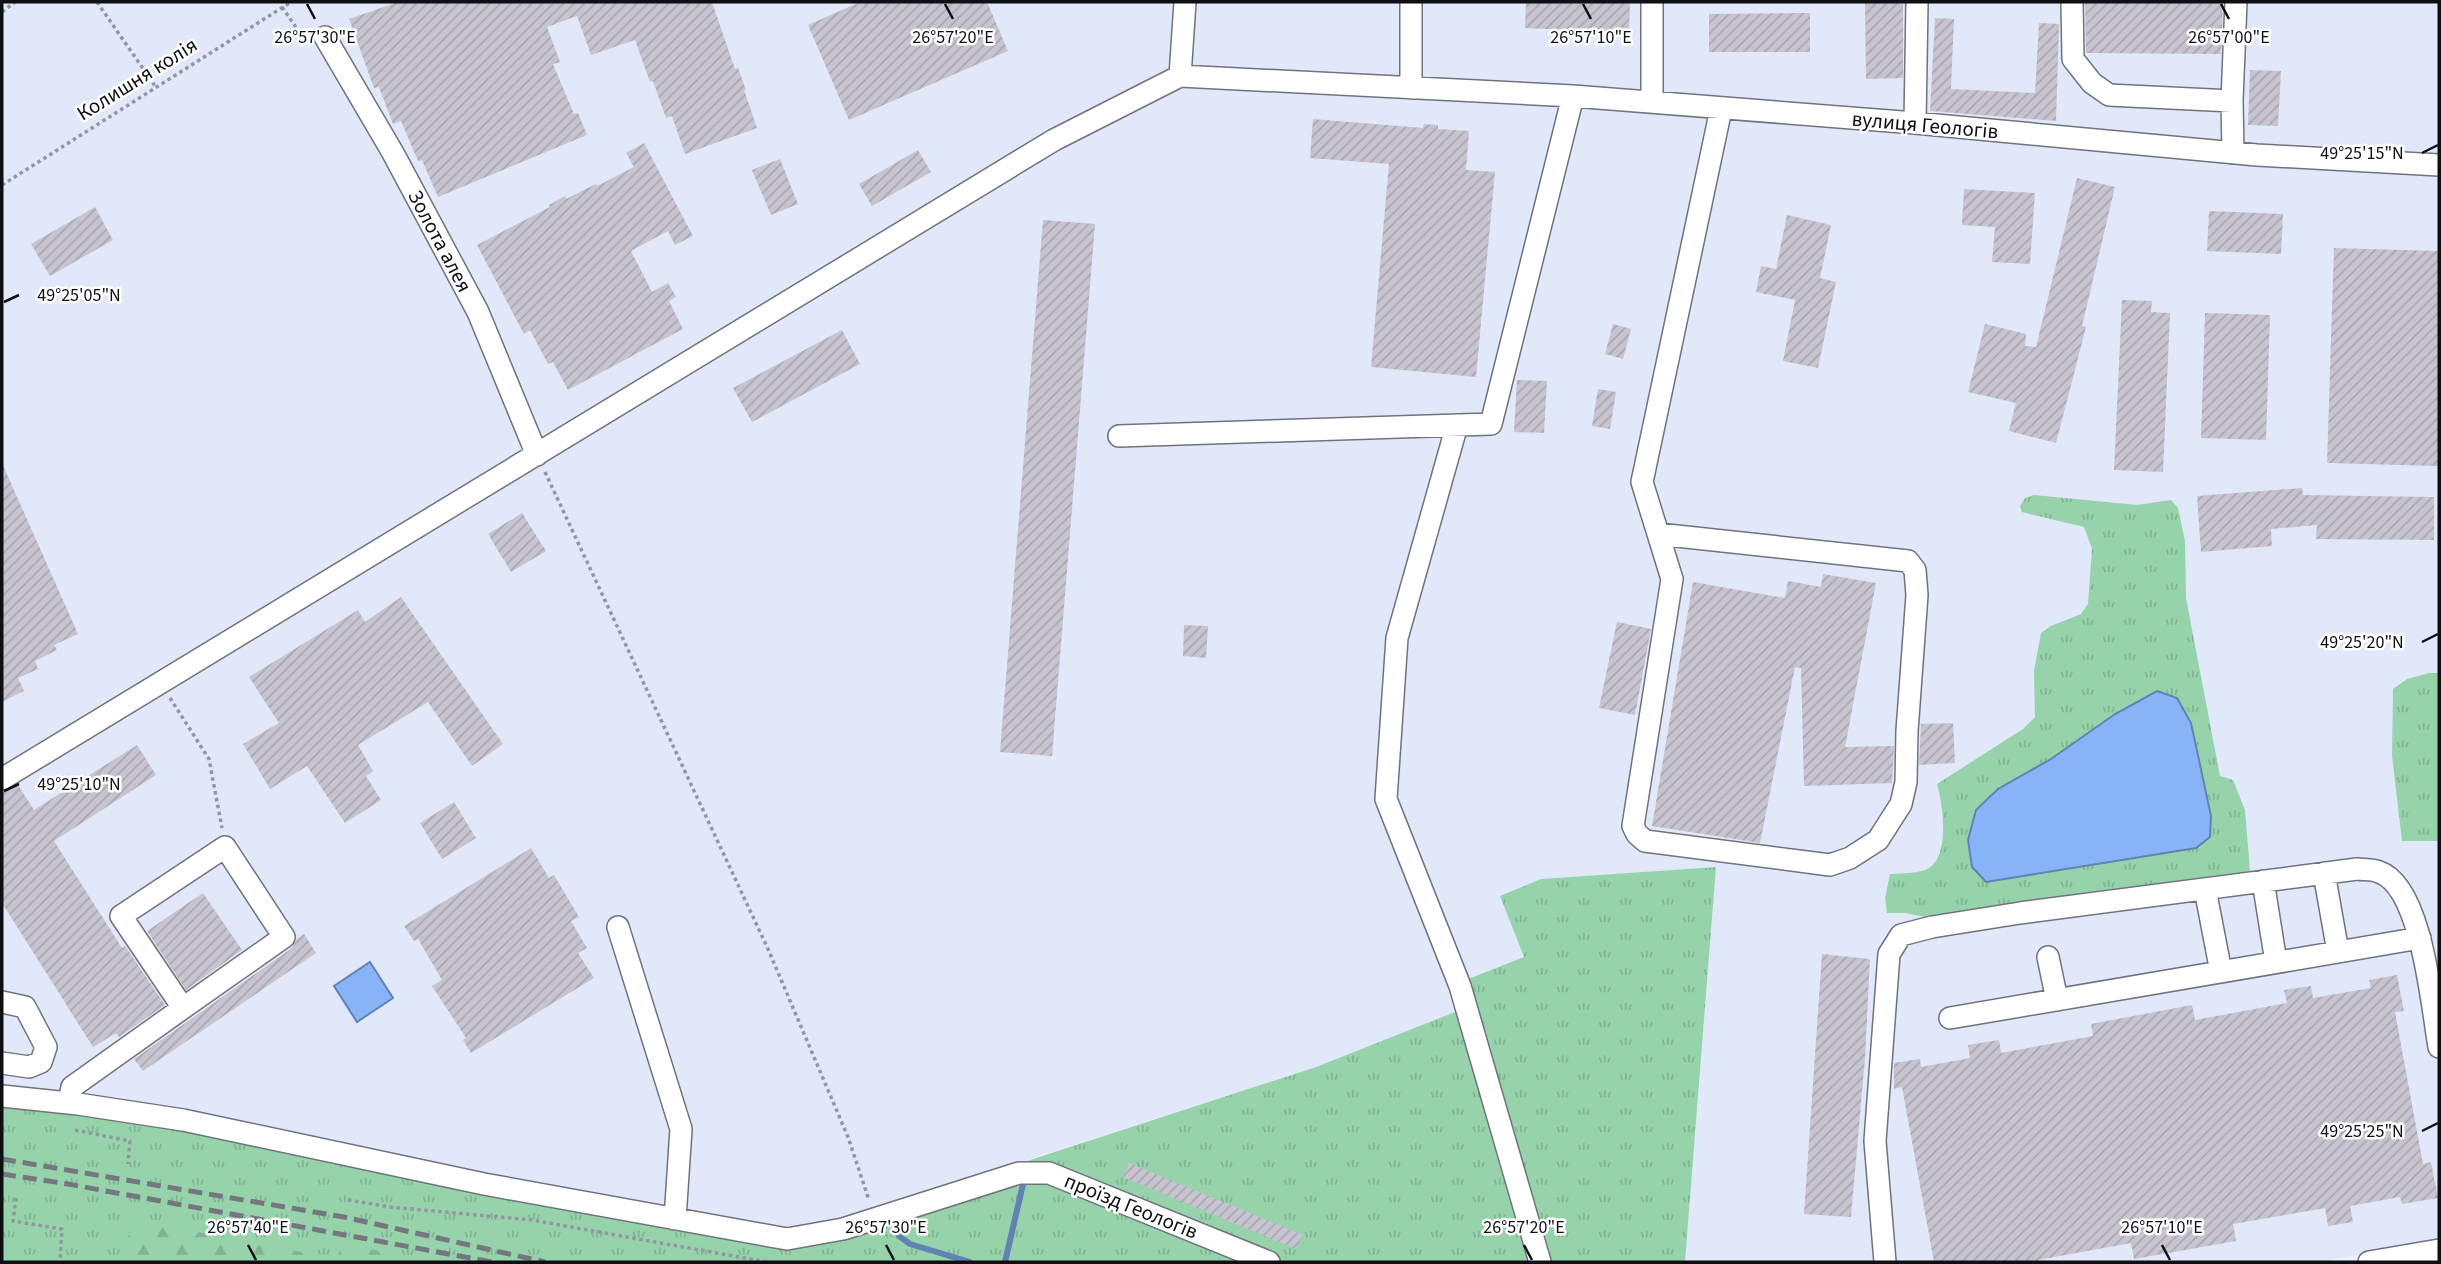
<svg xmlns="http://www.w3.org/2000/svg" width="2441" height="1264" viewBox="0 0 2441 1264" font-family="'Source Sans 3',sans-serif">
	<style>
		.built { fill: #e0e8fa }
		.grass { fill: url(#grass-tufts); fill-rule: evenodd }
		.forest { fill: url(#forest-firs) }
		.water { fill: #86b4f7; stroke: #6282b3; stroke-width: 2 }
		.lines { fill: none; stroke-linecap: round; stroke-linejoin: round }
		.stream { stroke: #6282b3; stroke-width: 6 }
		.building { fill: url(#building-hatch) }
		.minor-casing { stroke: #6e737c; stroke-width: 24 }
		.path { stroke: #92969e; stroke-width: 3.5; stroke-dasharray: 3.5 3.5; stroke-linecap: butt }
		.minor { stroke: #fff; stroke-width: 21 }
		.rail { stroke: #74777f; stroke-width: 5; stroke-dasharray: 14 7; stroke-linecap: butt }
		.ticks { fill: none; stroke: #0d0f13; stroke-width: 2.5 }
		.labels { text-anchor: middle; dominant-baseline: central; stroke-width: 5; stroke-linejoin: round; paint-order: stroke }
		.street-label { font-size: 21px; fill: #0d0f13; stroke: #fff }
		.ticks-label { font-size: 18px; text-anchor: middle; fill: #0d0f13; stroke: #fff; stroke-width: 5; stroke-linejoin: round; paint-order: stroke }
	</style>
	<defs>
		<pattern id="grass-tufts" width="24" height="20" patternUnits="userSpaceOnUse" patternTransform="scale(1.75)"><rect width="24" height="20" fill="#96d3ab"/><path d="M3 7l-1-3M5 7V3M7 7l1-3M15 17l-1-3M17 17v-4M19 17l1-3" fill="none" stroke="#80b492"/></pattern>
		<pattern id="forest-firs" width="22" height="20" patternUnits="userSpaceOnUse" patternTransform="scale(1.75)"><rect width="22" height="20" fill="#96d3ab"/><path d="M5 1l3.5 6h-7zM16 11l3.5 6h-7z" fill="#80b492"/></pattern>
		<pattern id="building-hatch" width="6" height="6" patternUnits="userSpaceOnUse" patternTransform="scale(1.75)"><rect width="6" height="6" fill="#c8c4cf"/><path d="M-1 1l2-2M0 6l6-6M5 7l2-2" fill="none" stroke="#aba7b1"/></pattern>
	</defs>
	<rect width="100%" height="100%" fill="#eef3fe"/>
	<path class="built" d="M2,2H2439V1241L2317,1262H1685L1716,867L1541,879L1500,896L1524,957L1453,985L1460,1010L1316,1067L840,1220L787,1230L2,1087Z"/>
	<path class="grass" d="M2034,495L2137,505L2171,500L2178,508L2185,541L2186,598L2220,776L2233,780L2245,810L2250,871L2083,893L1926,917L1905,913H1887L1885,898L1890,874C1902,873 1919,874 1929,868C1950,855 1943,804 1937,784L2023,729L2035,717L2034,671L2041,633L2051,626L2081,614L2088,604L2092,549L2084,527L2022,512L2020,506L2025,498ZM2051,759L2201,774L2211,816L1998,789Z
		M2429,673H2439V841H2402L2392,756L2393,689L2407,679Z
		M1716,867L1685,1262H2V1096L787,1239L1316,1067L1460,1010L1453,985L1524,957L1500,896L1541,879Z"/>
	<path class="forest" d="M135,1220L338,1259L341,1243L433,1262H118Z"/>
	<path class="water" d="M2157,691L2177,698L2191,723L2211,816L2210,837L2196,848L1986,882L1972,867L1968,840L1976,810L1998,789L2051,759L2115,714Z
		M370,962L393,998L357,1022L334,986Z"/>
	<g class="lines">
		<path class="stream" d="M893,1222L899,1236L910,1244L970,1262
			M1005,1262L1024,1180"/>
	</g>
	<path class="building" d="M398,2H712L735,69L738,68L746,90H744L757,128L685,154L672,116L666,118L653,81L650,82L635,40L591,55L577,16L547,27L560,62L553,64L574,114L578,113L587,135L438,197L422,160L418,161L401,121L393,124L379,87L374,88L349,19Z
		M860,2H987L1008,51L849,120L808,25Z
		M1526,2H1630L1629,33L1525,28Z
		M1865,2H1903V78L1866,79Z
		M2085,2H2223L2221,54L2086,53Z
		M1810,13V52H1709V14Z
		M1935,18L1954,19L1951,89L2035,93L2039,23L2059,24L2056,121L1930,111Z
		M2250,70L2281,71L2278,126L2248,125Z
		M1313,119L1423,128L1424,124L1438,125V129L1469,131L1466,170L1495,172L1476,377L1371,367L1389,164L1310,158Z
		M644,143L693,236L675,245L668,231L631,251L652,292L668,283L676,297L669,301L683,329L568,390L553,362L548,364L530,330L524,334L477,245L550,207L549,205L565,196L566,199L596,184L597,186L634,167L626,153Z
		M918,150L931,172L872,206L859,184Z
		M780,159L798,204L771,215L752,170Z
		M2077,178L2115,187L2082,326L2086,327L2056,443L2009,431L2016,403L1968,392L1985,324L2026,334L2025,346L2036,347Z
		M1964,189L2035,193L2030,264L1992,262L1995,227L1962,225Z
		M95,207L113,240L50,276L31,244Z
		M2209,211L2283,214L2281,254L2207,251Z
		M1787,215L1831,225L1820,278L1836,282L1818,368L1783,361L1795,300L1756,292L1761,266L1776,269Z
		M1043,220L1095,224L1052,756L1000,752Z
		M2334,248L2439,251V466L2327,463Z
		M2122,300L2152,301L2151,312L2170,313L2163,472L2114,470Z
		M2205,313L2270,315L2266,440L2201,438Z
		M1613,324L1631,329L1623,359L1605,354Z
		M842,330L860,364L752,422L733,388Z
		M1517,380L1547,381L1544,433L1514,432Z
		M1598,389L1616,392L1610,429L1592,426Z
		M2,463L78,634L54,645L57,650L35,661L38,669L18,678L24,691L2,702Z
		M2302,488L2303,495L2434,497V540L2316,539L2317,525L2271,529L2272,546L2201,552L2197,496Z
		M522,513L546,551L511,572L488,534Z
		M1823,574L1876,583L1845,747L1894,746L1892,783L1804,786L1801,668L1795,667L1760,843L1652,826L1693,582L1785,598L1788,581L1821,587Z
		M401,597L503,744L472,766L428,702L358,745L373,771L366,776L381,800L345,823L307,766L270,789L243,744L279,723L249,677L358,610L365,622Z
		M1617,622L1651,629L1635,715L1599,708Z
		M1184,625L1208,626L1206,658L1183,656Z
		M1953,723L1955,763L1919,765L1921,724Z
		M137,745L156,775L54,841L122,948L125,946L165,1005L119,1037L116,1033L93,1047L2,903V793L18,785L34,810Z
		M454,802L476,838L442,859L420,823Z
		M531,848L549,878L554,875L579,917L571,921L587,948L578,953L594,978L471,1053L463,1040L466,1038L432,986L442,980L418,939L414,941L404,926Z
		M203,893L242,950L186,990L147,931Z
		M304,934L316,953L143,1071L134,1059L292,948L297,939Z
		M1822,954L1870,959L1865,1058L1851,1217L1804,1214Z
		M2397,975L2404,1011L2395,1012L2423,1164L2431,1162L2438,1198L2402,1204L2400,1197L2350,1206L2353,1222L2328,1226L2325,1208L2233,1224L2236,1241L2134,1259L2131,1243L2038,1260L2039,1262H1934L1902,1087L1894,1089V1063L1920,1059L1921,1067L1970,1058L1968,1045L1999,1040L2001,1053L2093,1036L2091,1024L2192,1005L2195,1020L2287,1003L2284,990L2311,986L2313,998L2371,988L2369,980Z
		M1129,1163L1303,1235L1296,1249L1123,1177Z"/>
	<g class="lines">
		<defs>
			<path id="minor" d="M2072,2L2073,59L2092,83L2109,95L2232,101
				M325,37L393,153L478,312L537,455
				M1180,76L1185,2
				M1411,88V2
				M1652,102V2
				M1915,123L1917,2
				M2233,153L2232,101L2236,2
				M1457,425L1397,638L1386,799L1460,986L1540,1262
				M1119,436L1491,424L1573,96
				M1658,534L1908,561L1915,570L1917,595L1907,731L1906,782L1901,804L1878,840L1850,858L1830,865L1645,841L1637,834L1633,826L1672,579L1642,482L1721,109
				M2,779L1054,140L1180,76L1573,96L1915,123L2257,155L2439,165
				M2324,873L2338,952
				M2263,881L2276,962
				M2205,889L2221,972
				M618,927L681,1129L675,1219
				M2048,957L2057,1000
				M2,1002L25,1007L46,1047L41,1062L29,1067L2,1063
				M1950,1018L2420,938
				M2,1096L78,1104L183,1120L484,1184L787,1239L843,1229L1019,1173H1049L1269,1262
				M69,1103L72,1087L183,1008L121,916L225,847L284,937L183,1008
				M1885,1262L1875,1141L1889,954L1901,935L1932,927L2020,913L2357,869C2364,870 2373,869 2379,872C2422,886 2432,1007 2439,1047
				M2369,1262L2439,1250"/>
		</defs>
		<use href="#minor" class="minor-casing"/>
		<path class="path" d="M97,2L155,86
			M282,7L306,42
			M2,12L15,2
			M2,185L291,2
			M545,472L768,949L848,1137L869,1200
			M170,698L209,759L222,828
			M75,1130L130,1141L128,1164
			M16,1198L13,1221L62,1229L60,1262
			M348,1200L390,1207L532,1220L767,1262"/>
		<use href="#minor" class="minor"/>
		<path class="rail" d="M2,1159L344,1217L545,1262
			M2,1174L68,1184L492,1262"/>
	</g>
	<path class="ticks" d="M307,4L315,19M945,4L953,19M1583,4L1591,19M2221,4L2229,19M2422,153L2438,145M4,302L19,295M2422,642L2438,634M4,791L19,784M2422,1131L2438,1123M248,1245L256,1260M886,1245L894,1260M1524,1245L1532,1260M2162,1245L2170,1260"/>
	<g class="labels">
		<g class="street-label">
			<text transform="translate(137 79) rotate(-32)">Колишня колія</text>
			<text transform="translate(1925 125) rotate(5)">вулиця Геологів</text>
			<text transform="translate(440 241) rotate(62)">Золота алея</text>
			<text transform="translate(1131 1206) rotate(22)">проїзд Геологів</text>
		</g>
	</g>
	<g class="ticks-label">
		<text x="315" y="43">26°57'30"E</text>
		<text x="953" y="43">26°57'20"E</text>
		<text x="1591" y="43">26°57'10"E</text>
		<text x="2229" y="43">26°57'00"E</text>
		<text x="2362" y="159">49°25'15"N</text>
		<text x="79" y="301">49°25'05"N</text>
		<text x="2362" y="648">49°25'20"N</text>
		<text x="79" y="790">49°25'10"N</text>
		<text x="2362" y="1137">49°25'25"N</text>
		<text x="248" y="1233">26°57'40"E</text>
		<text x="886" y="1233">26°57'30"E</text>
		<text x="1524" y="1233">26°57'20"E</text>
		<text x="2162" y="1233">26°57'10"E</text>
	</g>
	<rect width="2441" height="1264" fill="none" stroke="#0d0f13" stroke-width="7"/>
</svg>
